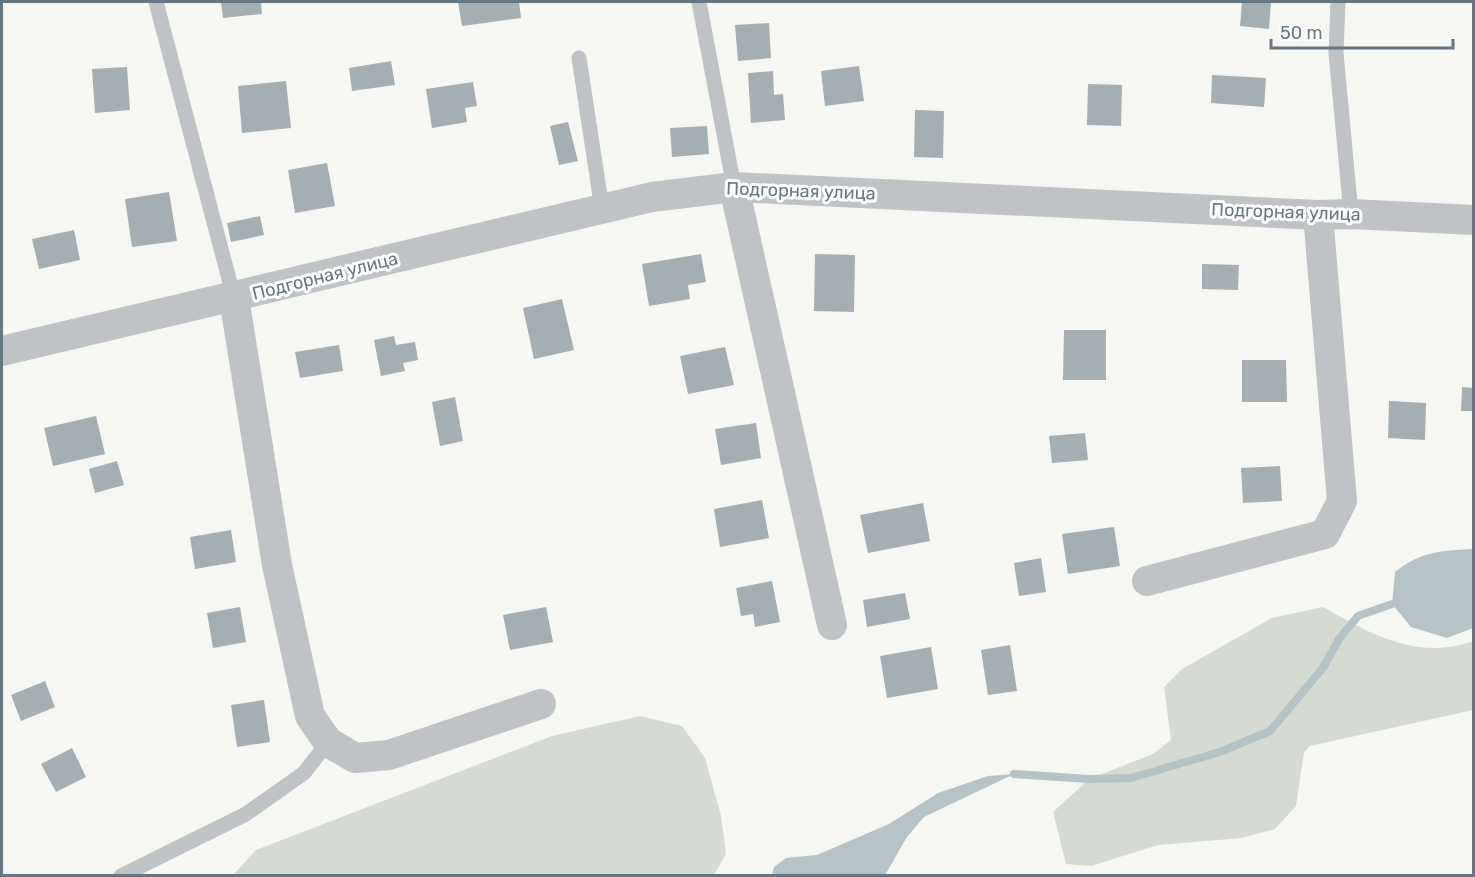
<svg xmlns="http://www.w3.org/2000/svg" width="1475" height="877" viewBox="0 0 1475 877" font-family="Rubik,sans-serif">
	<style>
		.green { fill: #d5dbd2 }
		.water { fill: #b6c3c6 }
		.lines { fill: none; stroke-linecap: round; stroke-linejoin: round }
		.stream { stroke: #b6c3c6; stroke-width: 8 }
		.building { fill: #a5aeb3 }
		.lane { stroke: #bfc3c6; stroke-width: 15 }
		.street { stroke: #bfc3c6; stroke-width: 30 }
		.labels { text-anchor: middle; dominant-baseline: central; stroke-width: 6; stroke-linejoin: round; paint-order: stroke }
		.street-label { font-size: 18px; fill: #667782; stroke: #fff }
	</style>
	<rect width="100%" height="100%" fill="#f6f6f2"/>
	<path class="green" d="M1323,607C1370,634 1419,661 1473,641V710L1310,746L1304,752L1296,806L1275,829L1242,838L1158,845L1091,866L1066,864L1053,812L1089,779L1153,754L1171,740L1164,687L1182,669L1272,618Z
		M640,716L682,726L705,758L721,816L726,854L714,875H233L256,850L552,736Z"/>
	<path class="water" d="M1473,549V628L1447,638L1411,627L1392,604L1395,572C1422,551 1440,551 1473,549Z
		M1014,774L924,817L907,837L885,875H772L774,867L786,858L817,855L889,824L938,793L988,776Z"/>
	<g class="lines">
		<path class="stream" d="M1014,774L1089,779L1131,778L1220,752L1270,731L1323,668L1339,639L1358,616L1392,604"/>
	</g>
	<path class="building" d="M221,2H261L262,14L223,18Z
		M458,2H519L521,18L462,26Z
		M1242,2H1271L1269,29L1240,26Z
		M769,23L771,58L738,61L735,25Z
		M391,61L395,85L352,91L349,68Z
		M859,66L864,101L825,106L821,71Z
		M127,67L130,110L95,113L92,69Z
		M773,71L774,95L783,94L785,120L751,123L748,73Z
		M1212,75L1266,78L1264,107L1211,103Z
		M286,81L291,128L242,133L238,86Z
		M473,82L477,106L465,108L467,122L432,128L426,89Z
		M1088,84L1122,85L1121,126L1087,125Z
		M915,110L944,111L943,158L914,157Z
		M568,122L578,161L559,165L550,126Z
		M707,126L709,154L672,157L670,128Z
		M327,163L335,206L295,213L288,170Z
		M169,192L177,241L132,247L125,199Z
		M260,216L264,235L231,242L227,223Z
		M74,230L80,260L39,269L32,239Z
		M701,254L706,282L688,285L690,299L649,306L642,264Z
		M815,254L855,255L854,312L814,311Z
		M1202,264L1239,265L1238,290L1202,289Z
		M562,299L574,350L534,359L523,308Z
		M1064,330H1106V380H1063Z
		M394,336L396,345L415,342L418,360L403,363L405,371L381,376L374,340Z
		M339,345L343,371L300,378L295,352Z
		M725,347L734,385L688,394L680,356Z
		M1242,360H1286L1287,402H1242Z
		M1462,387L1474,388V411H1461Z
		M455,397L463,441L440,446L432,402Z
		M1389,401L1426,403L1425,440L1388,438Z
		M96,416L105,454L53,466L44,428Z
		M756,423L761,458L721,465L715,429Z
		M1085,433L1088,460L1052,463L1049,436Z
		M117,461L124,485L95,493L89,469Z
		M1280,466L1282,501L1243,503L1241,468Z
		M762,500L769,538L720,547L714,509Z
		M923,503L930,541L868,553L860,515Z
		M1114,527L1120,566L1068,574L1062,534Z
		M231,530L236,562L195,569L190,537Z
		M1041,558L1046,592L1019,596L1014,563Z
		M772,581L780,622L755,627L753,614L741,616L736,588Z
		M905,593L910,619L867,627L863,600Z
		M240,607L246,642L213,648L207,613Z
		M546,607L553,642L510,650L503,615Z
		M1010,645L1017,691L988,695L981,650Z
		M931,647L938,689L887,698L880,656Z
		M45,681L55,707L21,721L11,695Z
		M264,700L270,742L237,747L231,705Z
		M72,748L86,777L56,792L41,764Z"/>
	<g class="lines">
		<path class="lane" d="M156,2L234,298
			M699,2L734,187
			M1338,2L1336,53L1351,214
			M579,58L602,209
			M121,876L246,814L304,773L328,742"/>
		<path class="street" d="M734,187L832,625
			M234,298L277,565L310,716L328,742L355,758L389,755L541,704
			M2,351L652,197L734,187L1318,215L1351,214L1474,220
			M1147,581L1325,534L1342,501L1318,215"/>
	</g>
	<g class="labels">
		<g class="street-label">
			<text transform="translate(801 191) rotate(2)">Подгорная улица</text>
			<text transform="translate(1286 212) rotate(2)">Подгорная улица</text>
			<text transform="translate(325 276) rotate(-14)">Подгорная улица</text>
		</g>
	</g>
	<rect width="1475" height="877" fill="none" stroke="#667782" stroke-width="6"/>
	<path d="M1271 39v9h182v-9" fill="none" stroke="#667782" stroke-width="3"/>
	<text x="1280" y="39" font-size="18" fill="#667782" stroke="#ffffff" stroke-width="4.5" paint-order="stroke">50 m</text>
</svg>
